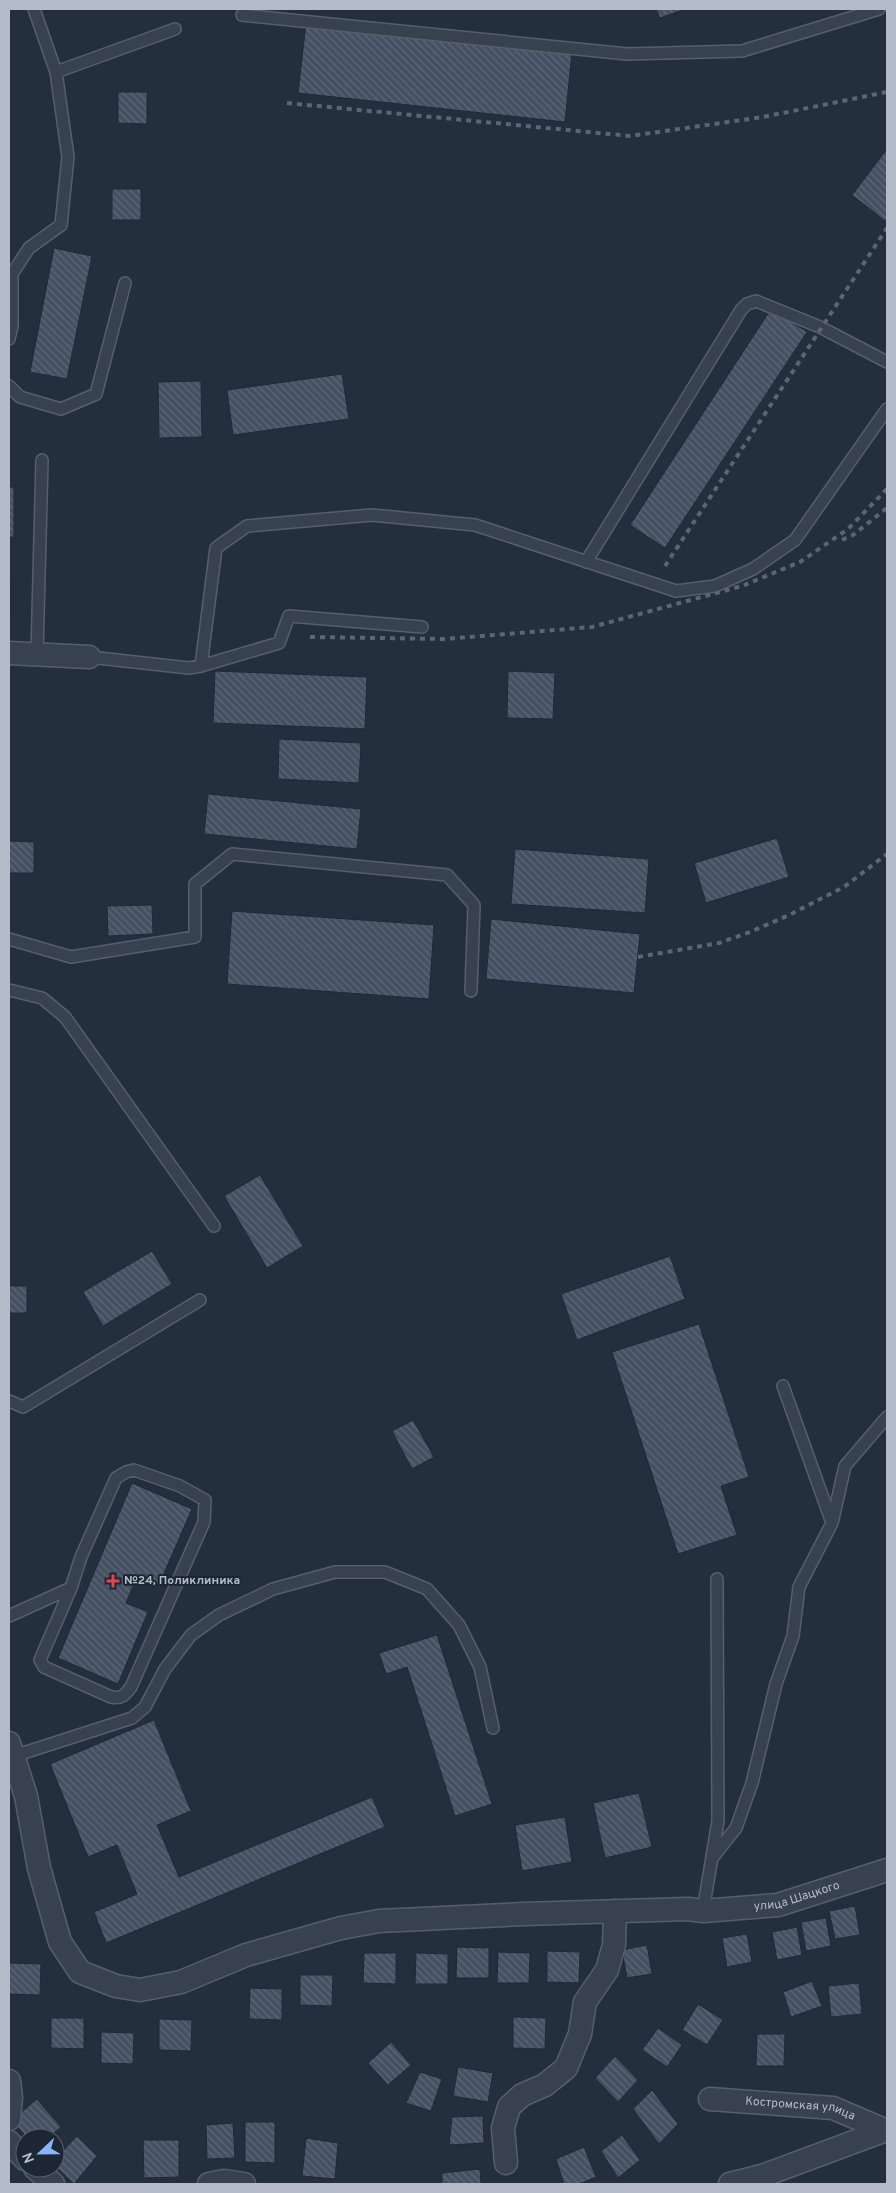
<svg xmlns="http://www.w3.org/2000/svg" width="896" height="2193" viewBox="0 0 896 2193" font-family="Overpass,sans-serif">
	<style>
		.building { fill: url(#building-back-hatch); stroke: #1f2835 }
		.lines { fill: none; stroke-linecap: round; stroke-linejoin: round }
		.lane-casing { stroke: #565f6c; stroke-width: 14 }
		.street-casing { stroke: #565f6c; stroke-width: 25 }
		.lane { stroke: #38414e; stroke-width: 11 }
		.street { stroke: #38414e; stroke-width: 22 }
		.rail { stroke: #5a6575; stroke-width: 4; stroke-dasharray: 5 5; stroke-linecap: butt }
		.health-dot { fill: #e0444e; stroke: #1d2633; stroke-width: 2 }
		.labels { text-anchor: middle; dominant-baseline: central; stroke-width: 4; stroke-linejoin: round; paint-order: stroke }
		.poi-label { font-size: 12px; font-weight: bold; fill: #b4bcc9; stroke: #1d2633; text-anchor: start }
		.street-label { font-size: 12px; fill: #b4bcc9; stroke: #1d2633 }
	</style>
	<defs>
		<pattern id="building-back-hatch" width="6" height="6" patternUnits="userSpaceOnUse" patternTransform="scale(1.25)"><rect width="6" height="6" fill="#455162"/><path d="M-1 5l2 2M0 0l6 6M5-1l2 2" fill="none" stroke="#5d6877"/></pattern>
	</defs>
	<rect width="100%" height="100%" fill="#242f3e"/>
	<path class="building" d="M656,9H685L660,18Z
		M306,23L572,52L565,122L298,93Z
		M118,92H147V124L118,123Z
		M887,149V218L885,221L852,195Z
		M112,189H141V220H112Z
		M54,248L92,256L67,379L30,372Z
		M771,309L807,332L665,548L630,525Z
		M342,374L349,419L233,435L227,390Z
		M201,381L202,437L159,438L158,382Z
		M9,487H14V537H9Z
		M9,577H10V621H9Z
		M215,671L367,677L365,729L213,723Z
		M508,671L555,673L553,719L507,718Z
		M279,739L361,743L359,783L278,779Z
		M208,794L361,809L357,849L204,834Z
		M777,838L789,877L706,903L694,863Z
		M9,841L34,842V873H9Z
		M515,849L649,859L645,913L511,904Z
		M152,905L153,934L108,936L107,906Z
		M232,911L434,925L429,999L227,984Z
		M491,919L640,934L634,993L486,979Z
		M260,1175L303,1246L267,1268L224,1196Z
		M152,1251L172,1284L103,1326L83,1292Z
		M670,1256L685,1299L577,1340L561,1294Z
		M9,1286H27V1313H9Z
		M699,1324L749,1477L721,1486L737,1535L678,1554L612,1352Z
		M413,1420L434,1457L412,1469L392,1431Z
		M132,1483L192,1509L159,1585L137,1576L126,1603L148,1612L118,1684L58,1658Z
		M437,1635L492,1804L455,1816L407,1667L386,1674L379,1653Z
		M154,1720L191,1811L157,1825L179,1877L372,1797L385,1827L106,1943L94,1912L137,1894L117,1845L88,1857L50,1764Z
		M639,1793L652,1847L605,1858L593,1803Z
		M565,1817L572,1862L522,1871L515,1825Z
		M855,1906L860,1935L835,1939L829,1911Z
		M826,1918L831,1946L806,1951L801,1922Z
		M797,1927L802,1955L777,1960L772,1932Z
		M747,1934L752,1962L727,1967L722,1938Z
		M647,1945L652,1974L627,1978L622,1950Z
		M457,1947L489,1948V1978H456Z
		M547,1951L580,1952L579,1983L547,1982Z
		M498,1952L530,1953L529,1983H497Z
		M364,1953H396V1984L363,1983Z
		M416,1953L448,1954V1984H415Z
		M9,1963L41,1964L40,1995L9,1994Z
		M300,1975H333L332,2006L300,2005Z
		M812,1981L822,2006L791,2017L783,1992Z
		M859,1983L862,2014L831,2017L828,1986Z
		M250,1988L282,1989V2020L249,2019Z
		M698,2004L723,2020L707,2045L682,2030Z
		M513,2017L546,2018L545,2049L513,2048Z
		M51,2018H84V2049L51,2048Z
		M159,2019L192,2020L191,2051L159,2050Z
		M658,2028L682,2045L667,2067L642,2050Z
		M101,2032L134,2033L133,2064L101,2063Z
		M757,2034H785L784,2066H756Z
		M391,2042L411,2065L388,2085L368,2063Z
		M615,2056L638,2080L618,2102L595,2078Z
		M458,2067L493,2073L488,2102L453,2096Z
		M420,2072L442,2079L431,2111L406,2103Z
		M652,2090L678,2124L659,2144L633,2109Z
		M37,2099L61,2127L48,2138H27L12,2120Z
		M483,2116L484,2143L449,2145L452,2117Z
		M245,2122H275V2163L245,2162Z
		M233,2123L235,2158L207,2159L206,2125Z
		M622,2135L640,2160L618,2178L601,2151Z
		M77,2136L97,2156L74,2184L55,2166V2159Z
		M306,2138L338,2143L335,2179L302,2176Z
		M143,2140H179V2177L144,2178Z
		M584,2147L596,2177L579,2184H564L556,2159Z
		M480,2169L481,2184H442V2173Z"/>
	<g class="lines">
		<defs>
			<path id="lane" d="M242,15L627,54L742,51L879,9
				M56,72L175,29
				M9,339L12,326V274L29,248L61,225L68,157L56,72L34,9
				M9,386L20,397L61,409L96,394L125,283
				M586,562L741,310L747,304L756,301L820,327L887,362
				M37,654L42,460
				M89,657L189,668L201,666L279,643L289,616L422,627
				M201,666L216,548L247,526L372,515L475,525L676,591L715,586L753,569L795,540L887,409
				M9,939L71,957L195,937V884L232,854L447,875L474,905L471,991
				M9,990L42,998L65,1017L214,1226
				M783,1386L832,1523
				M9,1401L23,1407L200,1300
				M9,1616L71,1588L81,1557L116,1478L126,1472L134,1470L180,1486L205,1500L204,1522L131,1687C125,1695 122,1699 111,1697L44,1667L40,1660L71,1588
				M14,1756L132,1718L145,1707L165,1669L191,1635L219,1615L273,1589L335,1572H385L427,1589L459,1625L480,1667L493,1728
				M713,1857L736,1828L752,1783L776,1684L793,1636L799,1587L832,1523L845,1466L887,1417
				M703,1911L718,1821L717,1579"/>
			<g id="street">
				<path d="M9,653L89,657"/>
				<path id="s1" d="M9,1743L26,1796L39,1868L60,1942L80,1972L116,1986L140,1990L181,1982L246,1955L341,1928L379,1921L524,1914L688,1909L703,1911L778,1905L887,1870"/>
				<path d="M9,2081L11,2097L9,2119"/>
				<path id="s2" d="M710,2099L833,2108L887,2131"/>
				<path d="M9,2142L25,2159"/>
				<path d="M506,2163L503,2128L509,2107L522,2095L545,2085L566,2068L580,2034L585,2002L607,1970L614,1945L615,1911"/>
				<path d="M35,2168L53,2184"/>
				<path d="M209,2184L224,2181L244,2184"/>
				<path d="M730,2184L762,2176L886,2130"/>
			</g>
		</defs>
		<use href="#lane" class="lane-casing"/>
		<use href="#street" class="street-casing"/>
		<use href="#lane" class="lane"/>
		<use href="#street" class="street"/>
		<path class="rail" d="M287,103L630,136L763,117L887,92
			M842,540L853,535L887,508
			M665,566L887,228
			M310,637L445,639L592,627L742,586L800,562L848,529L887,489
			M638,957L719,943L750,932L789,915L844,887L887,854"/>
	</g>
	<path class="health-dot" d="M110.5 1573.5h5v5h5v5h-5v5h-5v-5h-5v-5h5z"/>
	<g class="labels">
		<g class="poi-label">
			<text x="124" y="1581">№24, Поликлиника</text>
		</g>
		<g class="street-label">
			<text stroke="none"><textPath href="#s1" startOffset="974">улица Шацкого</textPath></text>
			<text stroke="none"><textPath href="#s2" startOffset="91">Костромская улица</textPath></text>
		</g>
	</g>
	<rect width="896" height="2193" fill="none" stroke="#b4bcc9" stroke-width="20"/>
	<g transform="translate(40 2153) rotate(248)"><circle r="24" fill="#1d2633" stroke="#59626f"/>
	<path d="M0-4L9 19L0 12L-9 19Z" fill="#8ab4f8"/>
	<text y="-8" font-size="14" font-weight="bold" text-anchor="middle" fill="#b4bcc9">N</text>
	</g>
</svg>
